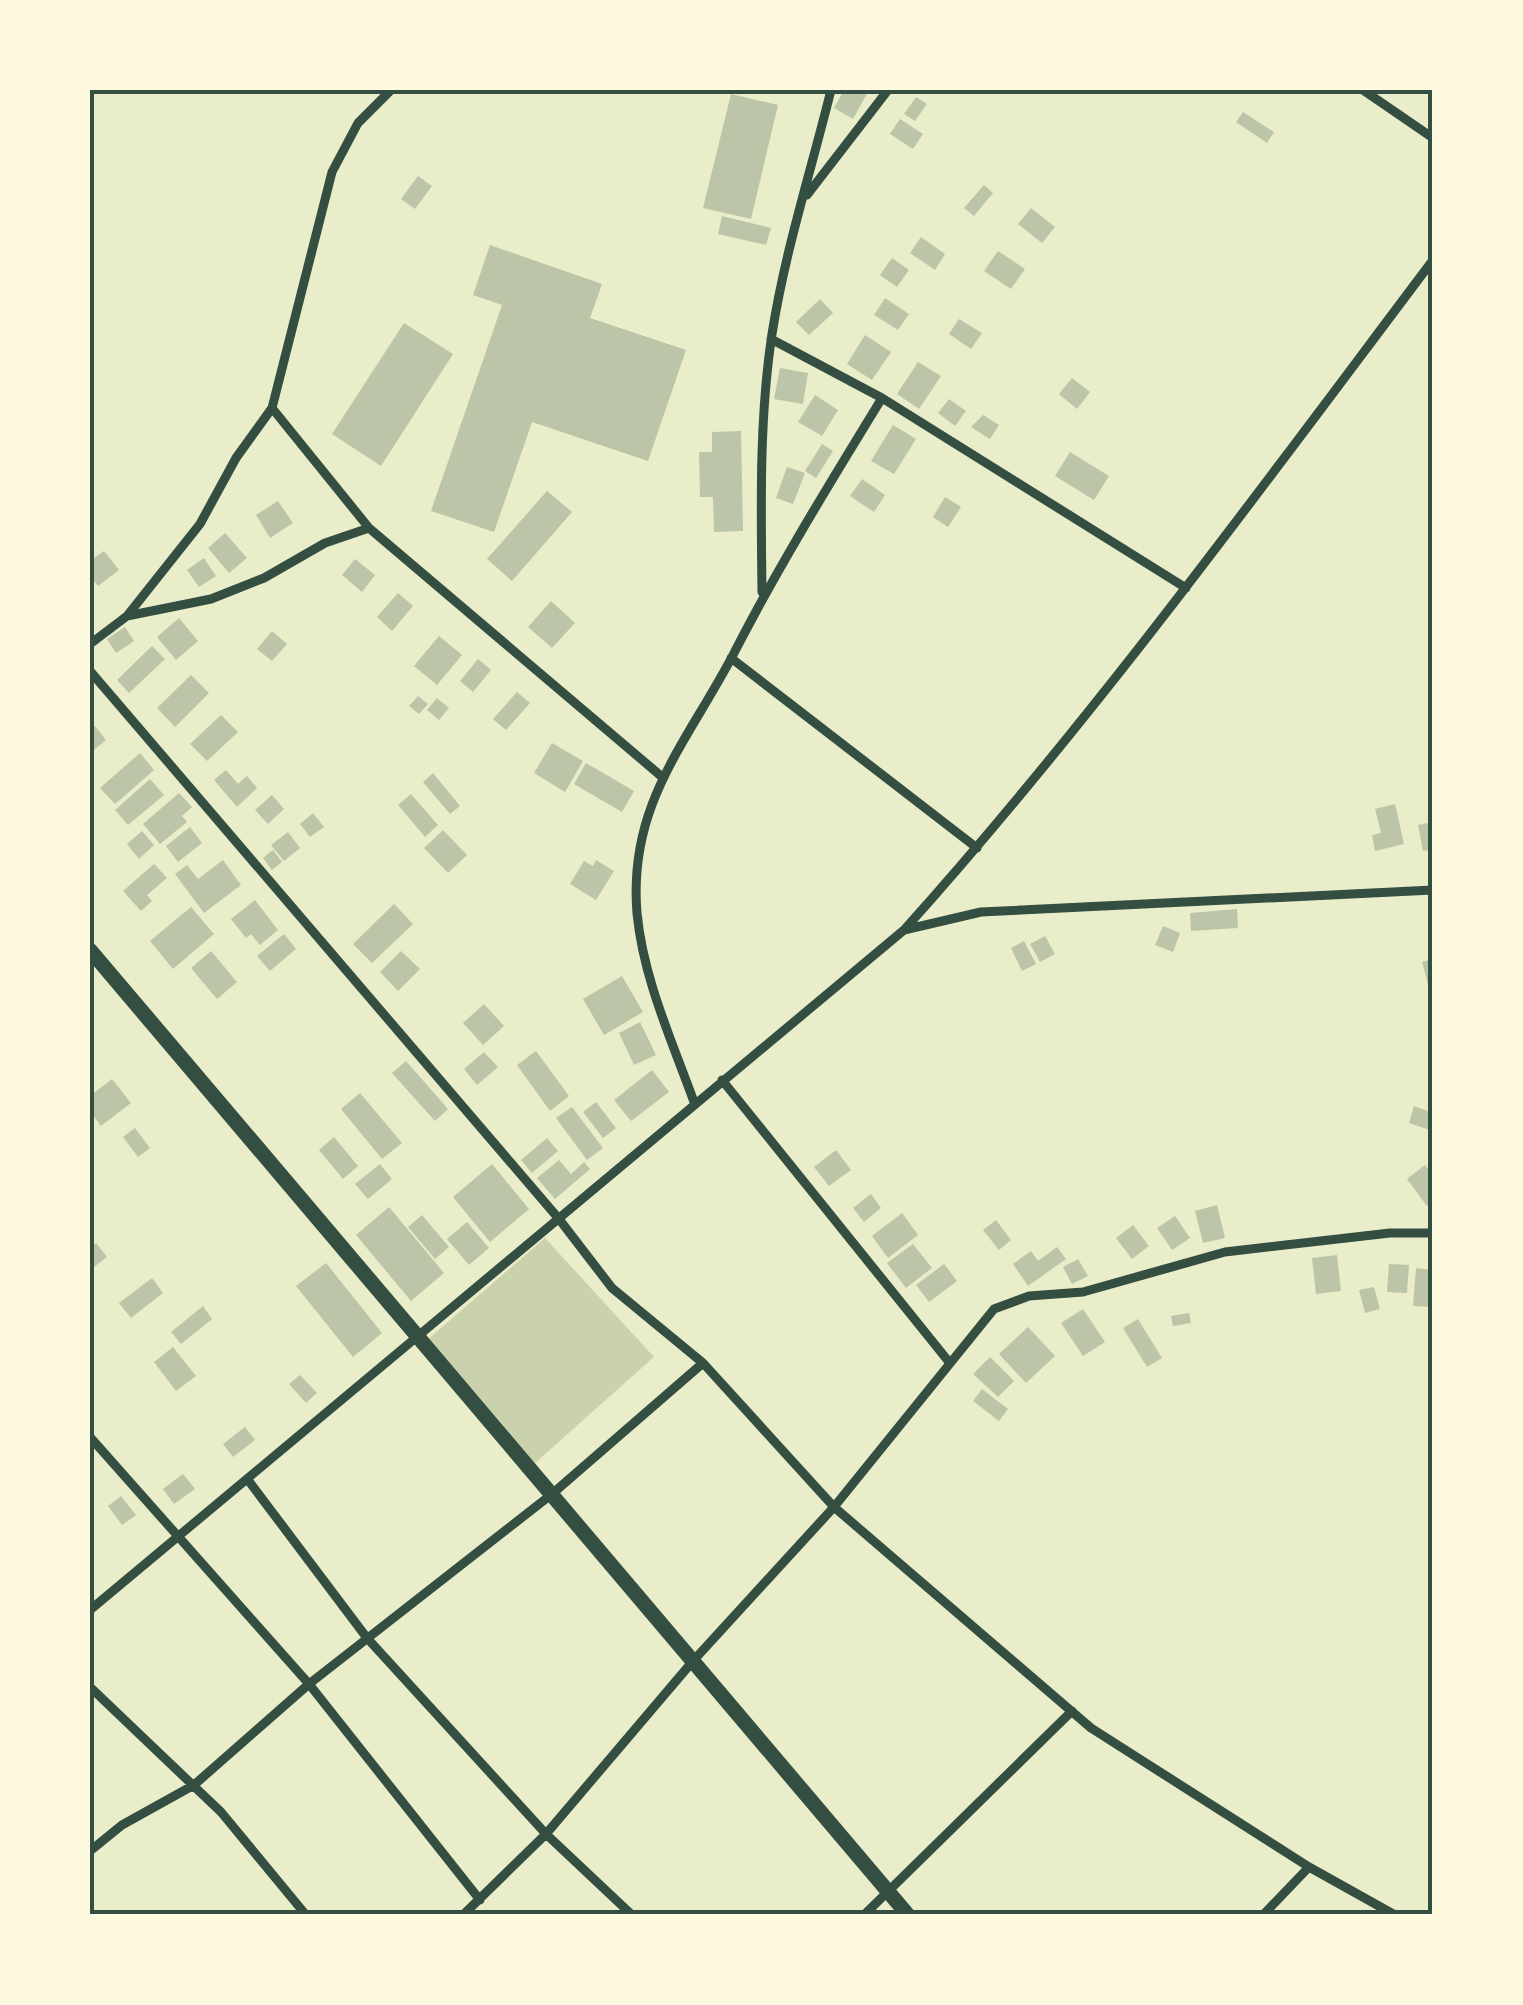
<svg xmlns="http://www.w3.org/2000/svg" width="1523" height="2005" viewBox="0 0 1523 2005" font-family="Karla,sans-serif">
	<style>
		.green { fill: #cad2ad }
		.building { fill: #bcc5a7 }
		.lines { fill: none; stroke-linecap: round; stroke-linejoin: round }
		.minor { stroke: #344e41; stroke-width: 9 }
		.primary { stroke: #344e41; stroke-width: 15 }
		.neatline { fill: none; stroke: #344e41; stroke-width: 4 }
	</style>
	<rect width="100%" height="100%" fill="#e9edc9"/>
	<path class="green" d="M545,1238L654,1357L534,1464L427,1340Z"/>
	<path class="building" d="M844,90H869L853,119L834,108Z
		M731,94L778,105L751,219L703,208Z
		M916,97L927,104L915,121L904,114Z
		M1243,112L1274,132L1267,143L1236,122Z
		M900,119L923,134L913,149L890,134Z
		M418,176L432,186L415,209L401,199Z
		M984,185L993,193L974,216L964,208Z
		M1031,208L1055,227L1042,243L1018,224Z
		M722,216L771,228L766,245L718,234Z
		M921,237L945,254L935,270L910,253Z
		M490,245L602,284L590,318L686,350L648,461L532,422L494,532L431,511L502,305L473,295Z
		M998,251L1025,269L1011,289L984,271Z
		M892,258L909,270L897,287L880,275Z
		M885,298L909,314L898,330L874,315Z
		M820,299L833,313L809,335L796,322Z
		M959,319L982,333L971,349L949,334Z
		M404,323L453,354L381,466L332,434Z
		M865,335L891,352L872,380L847,364Z
		M918,362L941,376L919,409L897,394Z
		M780,368L808,373L803,404L774,399Z
		M1072,378L1090,392L1077,409L1059,394Z
		M815,395L838,410L822,436L798,422Z
		M949,399L966,411L955,426L938,413Z
		M983,415L999,425L990,439L971,427Z
		M893,425L916,439L894,474L871,461Z
		M741,431L743,531L714,532L713,497H700L699,452H712V432Z
		M822,444L833,451L816,478L805,471Z
		M1070,452L1109,476L1094,500L1055,476Z
		M787,467L805,473L793,504L776,498Z
		M862,479L885,495L874,512L850,496Z
		M547,491L572,512L512,581L487,559Z
		M945,497L961,507L948,527L933,517Z
		M278,501L293,523L270,538L256,515Z
		M225,533L247,558L229,573L208,548Z
		M104,551L119,570L98,586L90,576V561Z
		M204,558L216,576L199,587L187,570Z
		M355,559L375,575L362,592L342,575Z
		M398,593L413,606L392,631L377,617Z
		M551,601L575,623L552,648L528,627Z
		M179,618L198,641L176,660L157,637Z
		M125,627L134,641L116,653L107,639Z
		M272,631L287,644L272,661L257,649Z
		M439,636L462,655L437,685L414,666Z
		M152,646L165,659L129,693L117,680Z
		M478,659L491,670L473,692L460,681Z
		M191,675L209,693L175,727L157,708Z
		M517,692L530,703L506,730L493,719Z
		M418,696L428,704L419,714L409,706Z
		M437,698L449,708L439,720L427,710Z
		M221,715L238,732L207,761L190,744Z
		M95,726L106,740L90,753V730Z
		M552,743L583,761L565,792L534,773Z
		M140,753L154,770L115,804L100,788Z
		M586,763L634,791L622,812L574,784Z
		M226,770L238,784L247,776L257,788L237,807L214,780Z
		M433,773L460,806L450,814L423,782Z
		M150,779L164,795L128,825L115,810Z
		M179,793L192,807L182,816L187,822L160,844L143,824Z
		M411,794L438,825L425,837L398,805Z
		M272,795L284,809L268,824L255,810Z
		M1395,804L1404,844L1375,851L1372,835L1381,833L1375,809Z
		M313,813L324,827L310,837L300,824Z
		M1433,822V849L1423,851L1418,825Z
		M190,827L202,843L178,862L166,846Z
		M443,830L467,855L448,873L424,848Z
		M142,831L154,845L139,859L127,844Z
		M288,832L300,848L284,861L271,845Z
		M273,850L282,862L272,870L263,858Z
		M223,860L241,885L204,913L175,874L187,865L198,879Z
		M596,860L614,871L596,900L570,884L584,861L593,866Z
		M154,864L167,878L147,895L152,901L141,911L123,891Z
		M255,900L278,930L260,945L251,934L246,938L231,919Z
		M394,904L413,924L372,963L353,944Z
		M191,907L214,934L173,969L150,941Z
		M1237,909L1238,928L1191,931L1190,913Z
		M1163,926L1180,933L1173,952L1155,945Z
		M284,934L296,949L270,971L257,956Z
		M1045,936L1055,954L1040,962L1030,944Z
		M1024,941L1036,964L1022,971L1011,948Z
		M211,951L237,982L217,999L191,968Z
		M401,951L420,969L398,991L380,972Z
		M1433,959V998L1432,999L1422,962Z
		M622,976L643,1012L604,1035L583,999Z
		M484,1004L504,1026L483,1045L463,1023Z
		M640,1022L656,1055L634,1065L619,1033Z
		M536,1051L569,1096L550,1111L517,1065Z
		M484,1052L498,1067L477,1085L464,1069Z
		M406,1061L448,1109L435,1121L392,1073Z
		M652,1070L669,1092L631,1121L614,1100Z
		M112,1079L131,1103L101,1126L90,1111V1096Z
		M360,1093L402,1143L382,1159L341,1109Z
		M596,1102L616,1128L603,1138L583,1112Z
		M1414,1106L1433,1113V1131L1409,1123Z
		M572,1107L603,1148L587,1160L556,1118Z
		M135,1128L150,1148L138,1157L123,1137Z
		M334,1137L358,1166L343,1179L319,1150Z
		M547,1138L558,1151L532,1173L521,1160Z
		M836,1150L851,1170L829,1186L814,1167Z
		M559,1160L571,1174L584,1162L590,1169L555,1199L537,1178Z
		M380,1164L392,1179L368,1199L355,1184Z
		M492,1164L529,1209L490,1242L453,1197Z
		M1425,1165L1433,1175V1202L1427,1206L1407,1179Z
		M871,1194L881,1208L864,1222L853,1208Z
		M1217,1205L1225,1238L1203,1243L1195,1211Z
		M389,1207L444,1273L411,1301L356,1235Z
		M902,1213L918,1235L888,1258L872,1236Z
		M422,1215L449,1247L435,1259L408,1227Z
		M1175,1216L1190,1238L1172,1250L1157,1228Z
		M996,1220L1011,1240L999,1250L983,1230Z
		M467,1222L489,1248L469,1265L447,1239Z
		M1133,1225L1149,1246L1132,1259L1116,1238Z
		M96,1243L107,1257L90,1270V1248Z
		M913,1244L932,1268L906,1288L887,1263Z
		M1057,1247L1066,1259L1028,1286L1013,1264L1031,1251L1038,1261Z
		M1337,1255L1341,1291L1316,1294L1312,1258Z
		M1078,1259L1088,1276L1072,1284L1063,1267Z
		M326,1263L382,1333L353,1357L296,1286Z
		M944,1264L957,1281L929,1302L916,1285Z
		M1389,1264L1409,1265L1407,1293L1387,1292Z
		M1416,1268L1433,1270L1432,1307L1413,1306Z
		M152,1278L163,1293L131,1318L119,1303Z
		M1374,1287L1380,1309L1365,1313L1359,1290Z
		M203,1306L212,1319L181,1344L171,1332Z
		M1083,1309L1105,1342L1083,1356L1061,1323Z
		M1189,1313L1191,1323L1173,1326L1171,1316Z
		M1138,1319L1162,1358L1147,1367L1123,1328Z
		M1028,1327L1055,1356L1026,1383L999,1354Z
		M173,1347L196,1376L176,1391L154,1362Z
		M990,1357L1014,1381L998,1397L973,1374Z
		M300,1375L317,1393L306,1403L289,1384Z
		M982,1389L1008,1409L999,1421L973,1401Z
		M245,1427L255,1440L233,1457L223,1444Z
		M183,1474L195,1489L174,1504L163,1489Z
		M121,1496L136,1515L122,1525L108,1506Z"/>
	<g class="lines">
		<path class="minor" d="M1363,90L1433,138
			M807,195L888,90
			M771,339L882,398L1186,588
			M272,408L369,528L661,776
			M762,592C761,507 759,419 772,334C785,251 811,171 831,90
			M127,616L200,524L236,458L272,408L332,172L358,123L391,90
			M90,644L127,616L211,599L264,578L325,543L369,528
			M731,658L977,848
			M90,671L559,1219L612,1288L703,1363L834,1507L1091,1728L1309,1867L1395,1915
			M904,930L981,912L1433,890
			M722,1080L949,1362
			M694,1102C672,1041 643,978 637,913C628,805 686,744 733,655C778,567 830,483 882,398
			M90,1437L309,1684L480,1900
			M248,1480L367,1638L546,1834L632,1915
			M90,1610L904,930C1094,718 1262,487 1433,260
			M90,1687L221,1812L306,1915
			M90,1851L122,1825L194,1785L309,1684L552,1494L703,1363
			M463,1915L546,1834L693,1661L834,1507L994,1309L1029,1296L1083,1292L1225,1252L1390,1233H1433
			M864,1915L1072,1711
			M1263,1915L1309,1867"/>
		<path class="primary" d="M90,950L908,1915"/>
	</g>
	<rect width="1523" height="2005" fill="none" stroke="#fefae0" stroke-width="185"/>
	<rect x="92" y="92" width="1338" height="1820" class="neatline"/>
</svg>
